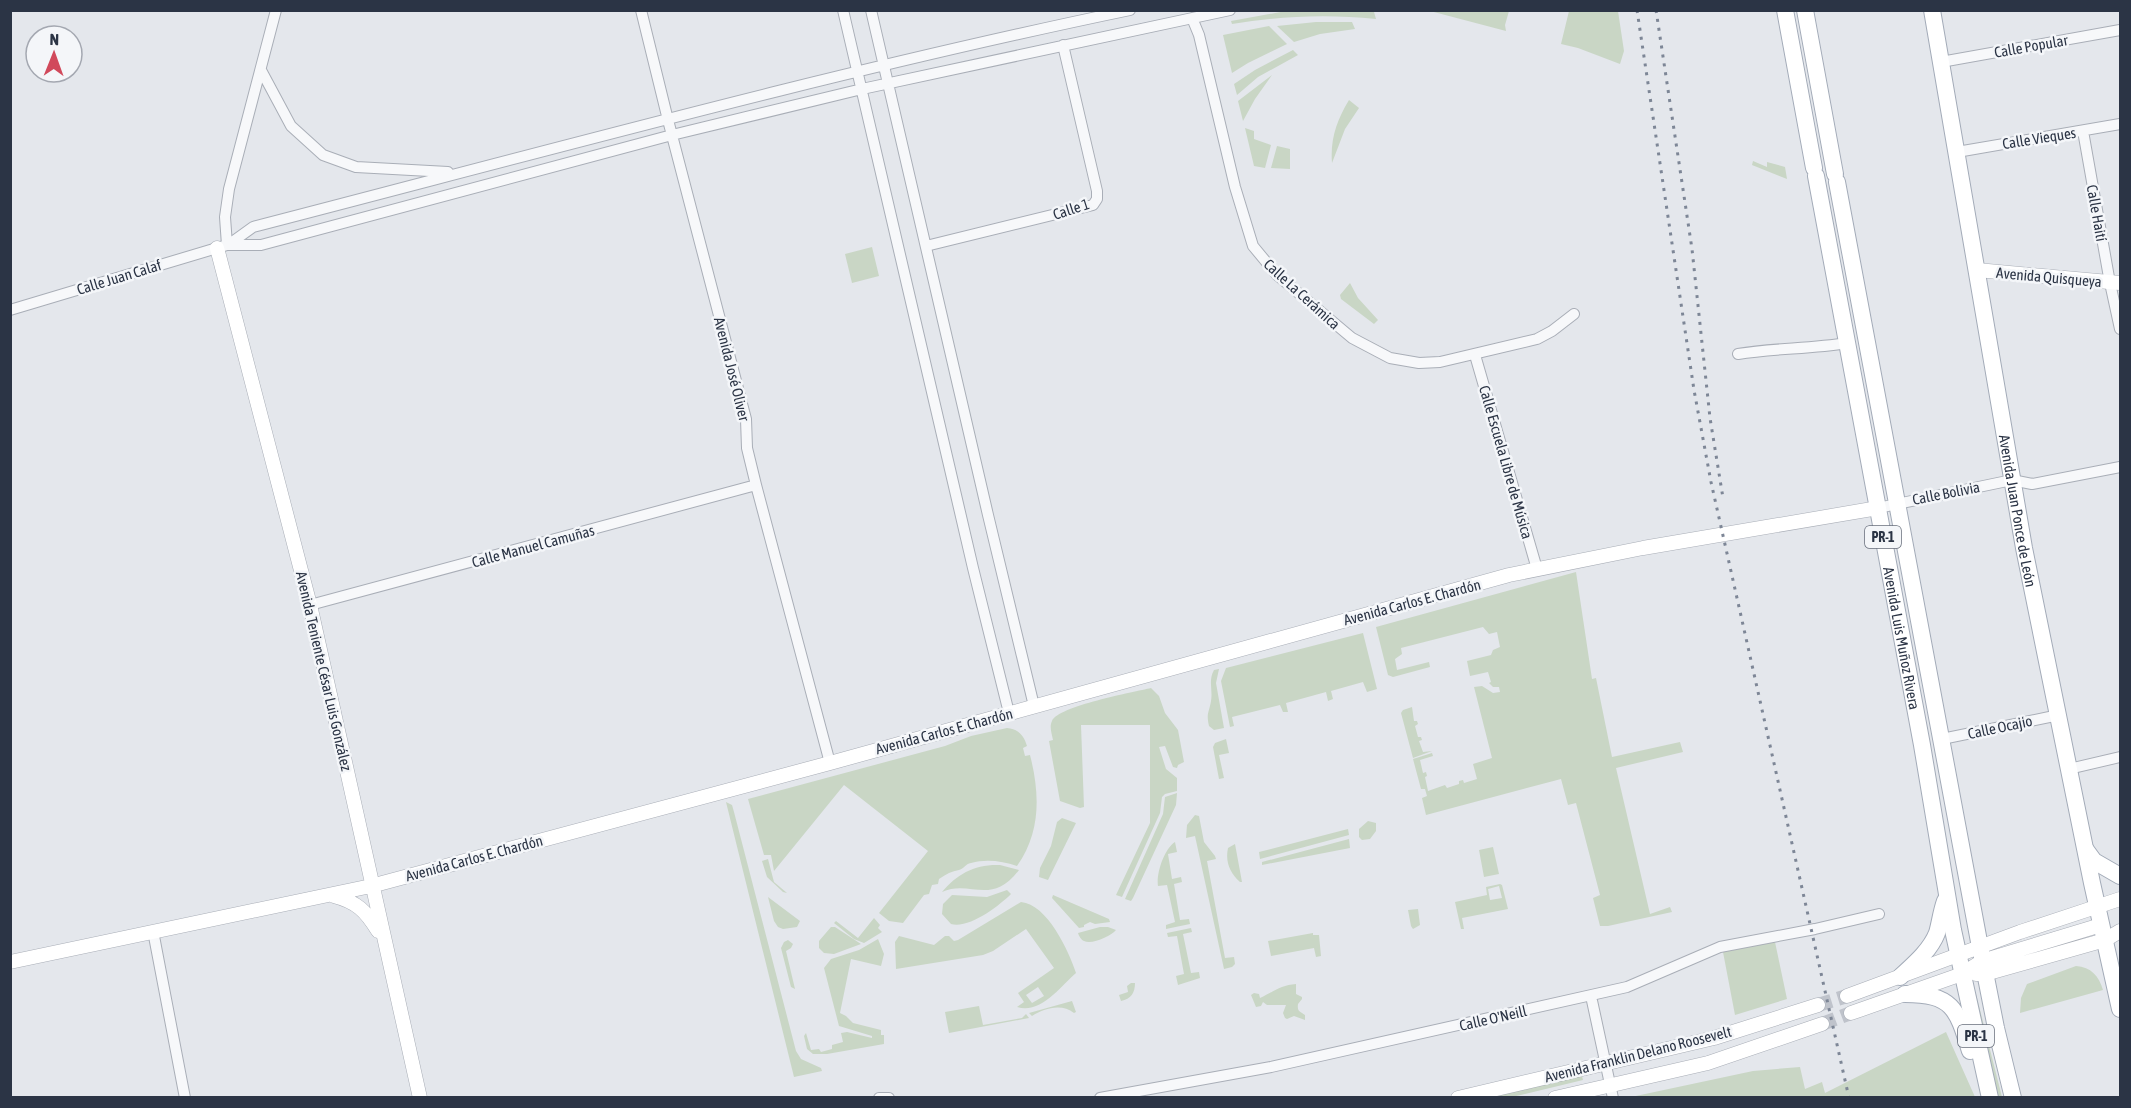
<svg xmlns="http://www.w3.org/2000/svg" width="2131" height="1108" viewBox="0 0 2131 1108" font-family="'Asap Condensed',sans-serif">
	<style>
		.green { fill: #c9d6c5; fill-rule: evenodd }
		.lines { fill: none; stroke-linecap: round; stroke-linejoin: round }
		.secondary-tunnel { stroke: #bfc3cb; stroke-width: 14; stroke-dasharray: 14 7; stroke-linecap: butt }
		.street-casing { stroke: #a9aeb7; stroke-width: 12 }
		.secondary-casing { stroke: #a9aeb7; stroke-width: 15 }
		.primary-casing { stroke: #a3abb8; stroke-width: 18 }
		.street { stroke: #f7f8fa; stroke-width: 10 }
		.secondary { stroke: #fff; stroke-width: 14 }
		.primary { stroke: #fff; stroke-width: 16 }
		.rail { stroke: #7d8696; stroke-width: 3; stroke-dasharray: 3 6; stroke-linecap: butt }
		.labels { text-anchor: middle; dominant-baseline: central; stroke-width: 5; stroke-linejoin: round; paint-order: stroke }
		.shield { fill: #f4f6f9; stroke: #676e7b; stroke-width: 1.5 }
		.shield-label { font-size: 14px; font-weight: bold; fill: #2b3445 }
		.street-label { font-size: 15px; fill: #2b3445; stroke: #f4f6f9 }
	</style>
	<rect width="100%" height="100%" fill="#e4e7ec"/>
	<path class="green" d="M1286,11H1362L1374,12L1376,19C1327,14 1280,16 1232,24L1231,21Z
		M1430,11H1509L1505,25L1506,31Z
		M1569,11H1618L1624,51L1620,64L1578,48L1561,44Z
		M1316,22H1352L1355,29L1320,34L1294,42L1277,26Z
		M1269,26L1287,44L1248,63L1232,73L1223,35Z
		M1293,50L1298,55L1258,77L1237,95L1234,84L1255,70Z
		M1272,75L1255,99L1243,121L1238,101Z
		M1349,100L1359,108L1345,129L1332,163C1330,139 1337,120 1349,100Z
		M1245,128L1254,131V139L1271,145L1265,168L1254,166Z
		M1277,146L1290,149V169L1271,168Z
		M1753,161L1767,167V162L1785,167L1787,179L1752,165Z
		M872,247L879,276L852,283L845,254Z
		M1350,283L1358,298L1378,320L1374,324L1341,299L1340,295Z
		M1576,572L1592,679L1596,678L1612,757L1680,742L1683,752L1616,768L1650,914L1670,907L1672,912L1608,926H1600L1593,898L1600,895L1576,803L1568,805L1561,779L1426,815L1422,798L1427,796L1425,789H1421L1413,759L1432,753L1433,756L1420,760L1423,773L1426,772L1427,776L1425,777L1428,791L1445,785L1447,788L1459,784V781L1463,780L1464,783L1477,779L1473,764L1492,758L1474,687L1482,686L1493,693L1500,692L1499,687H1493L1489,683L1491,682L1488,672L1470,676L1467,661L1491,655L1493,650L1500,647L1497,632L1489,634L1483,627L1401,648L1402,654L1395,659L1397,670L1429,662L1430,667L1393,677L1388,675L1376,627Z
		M1363,633L1377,689L1367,692L1363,682L1331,691L1333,699L1328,701L1326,692L1286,703L1288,712H1283L1280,705L1232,717L1234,726L1230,727L1221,681L1226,668Z
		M1219,669L1216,683L1224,728L1214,730L1209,726C1206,713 1209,713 1211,701C1213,690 1208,681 1214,670Z
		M1151,688L1159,696L1165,713L1178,730L1184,762L1178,765L1177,768L1173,767L1165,746L1159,747L1166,769L1177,778V791L1165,794L1162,797L1160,813L1122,897L1116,895L1150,823V725H1081L1084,807L1080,808L1060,801L1049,741L1053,740C1052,734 1049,727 1052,721C1058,706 1134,692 1151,688Z
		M1412,707L1414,721H1417L1418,724L1415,726L1418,737H1421L1422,740L1419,741L1423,752L1432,751L1413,758L1401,713L1403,710Z
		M1007,728C1019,729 1024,736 1027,746L1023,748L1025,756L1030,755C1040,794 1041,832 1017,866C1002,861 986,859 971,863C965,864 965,868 959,870C952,871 946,874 939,879L938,884L932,885L929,894L924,895L903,923L889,921L879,913L928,851L844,785L774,871L771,855H764L748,799L945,746L971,736Z
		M1226,739L1229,753L1219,755L1224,778L1219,779L1213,747L1215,743Z
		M1177,793L1176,805L1133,898L1131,901L1125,899L1163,814L1165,797Z
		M726,802L732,805L734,812L796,1051L801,1059L821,1068L822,1071L794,1077Z
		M1195,815L1199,816L1204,842L1215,856L1216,859L1207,861L1225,958L1234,957L1235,964L1232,967L1224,969L1195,836L1186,838L1187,825Z
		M1062,818L1076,823L1048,880L1039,877L1040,868L1051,846L1057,822Z
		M1368,821L1376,823V831L1370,839L1362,840L1359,837V829Z
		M1348,829L1349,835L1260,859L1259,852Z
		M1349,839L1350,848L1262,865V862Z
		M1175,842L1177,852L1168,854L1172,879L1181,877L1182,882L1174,884L1180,920L1189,919L1190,924L1166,929V925L1175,922L1167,885L1158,886C1156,874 1164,849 1175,842Z
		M1235,844L1242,882H1240C1230,873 1225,862 1228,848Z
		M1493,847L1499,874L1484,877L1479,850Z
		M768,859L774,882L787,893L783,892L767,877L762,861Z
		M1000,865L1019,870C991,907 970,879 942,892C957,874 975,864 1000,865Z
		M1500,884L1502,885L1508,909L1462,918L1464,929H1461L1455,902L1487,895L1486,887ZM1499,886L1502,898L1490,900L1488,889Z
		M1007,890L1011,894C999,906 969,929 951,924L942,914L943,904L952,895L987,897Z
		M1053,895L1109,919L1110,922L1095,924L1090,922L1084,925V927L1079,928L1052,898Z
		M768,897L800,921L797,927L783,929L778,927L774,921Z
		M1021,902C1047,904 1069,951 1076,973C1061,986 1040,1015 1017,1007L1024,1002L1018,993L1054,968L1026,929L993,951L983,955L896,969L895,942L899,936L934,945L945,936H949L954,941L958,940ZM1038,987L1044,996L1032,1003L1026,995Z
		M1418,909L1420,925L1413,929L1411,926L1408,910Z
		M874,918L880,925L878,928L882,932L864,943L854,939L834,923L836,921L858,938Z
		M831,927H835L861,944L834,954L824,953L819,948V941Z
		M1100,927H1108L1116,930C1111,936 1092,945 1084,941C1081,940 1079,936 1078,933Z
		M1191,928L1192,932L1183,934L1191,973L1199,972L1200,978L1178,985L1176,976L1184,974L1177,936L1168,937L1167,933Z
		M1313,933V935H1319L1321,956L1316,957L1314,948L1271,956L1268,941Z
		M878,939L884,954L881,966L851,959L840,1013L846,1016L853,1023L881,1030V1035H884V1044L827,1054H813L807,1049L804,1036L806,1033L811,1050L819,1049L821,1052L832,1049V1045L843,1042L841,1033L847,1032L872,1038V1036L839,1026L824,968L831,959L859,950Z
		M788,940L793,944L791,948L786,951L795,989L791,987L781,948L784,942Z
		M1775,942L1787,999L1735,1015L1723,952Z
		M2076,966C2091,967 2099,976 2103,990L2020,1013L2021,998L2027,984Z
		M1131,983H1135C1135,993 1131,999 1121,1001L1119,995L1128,992L1127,986Z
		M1296,984V994L1302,997V999L1298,1004C1297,1012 1300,1011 1305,1015V1020L1294,1016L1287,1019L1285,1018L1283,1013L1286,1005H1267L1263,1002L1261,1006L1256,1007L1251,995L1254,993L1259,994L1260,998C1273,992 1281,985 1296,984Z
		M1976,994L2002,1097H1998L1973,995Z
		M1072,1001L1076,1012L1074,1013C1062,1003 1044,1008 1032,1016L1029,1013Z
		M979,1006L983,1025L1022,1018L1026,1014L1029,1018L949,1033L945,1012Z
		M1946,1032L1975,1097H1631L1753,1071L1800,1067L1805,1089L1822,1082L1825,1093Z
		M1582,1076L1583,1080L1512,1097L1483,1098Z"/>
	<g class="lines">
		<path class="secondary-tunnel" d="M1818,1005L1847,996
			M1822,1024L1851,1013"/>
		<defs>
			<path id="street" d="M641,10L668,120L746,419L747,448L756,485L830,763
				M843,10L973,568L1009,713
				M871,10L988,515L1034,706
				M1192,18L1199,35L1235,187L1253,246L1277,275L1352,338L1390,358L1419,363L1440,362L1537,339L1552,331L1574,314
				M1941,62L2120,30
				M261,70L291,126L323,155L356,167L448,172
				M2083,131L2110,283L2120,329
				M1957,152L2120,124
				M227,245L225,217L229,189L276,10
				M228,245L253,227C543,152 836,71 1130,10
				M926,246L1093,205L1097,199V191L1063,45
				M10,310L227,245H261L672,135L862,89L1230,10
				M1738,354C1774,348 1810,349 1847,343
				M1475,355L1537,569
				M1878,508L2012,480L2032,484L2120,467
				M310,605L756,485
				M1942,739L2059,715
				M2069,769L2120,757
				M153,931L185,1098
				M1591,996L1613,1098
				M879,1098H889
				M1100,1098L1271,1067L1627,987L1720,947L1815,929L1879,914"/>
			<path id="secondary" d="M217,248L310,605L420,1098
				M1977,270L2120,283
				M334,896C357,902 366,911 378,931
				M10,962L371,886L830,763L1509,575L1643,548L1878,508
				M1976,974H1985L2105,940L2120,931
				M1847,996L2020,932L2120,899
				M1851,1013L1962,974L1982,961L2101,925
				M1458,1098L1714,1038L1818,1005
				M1555,1098L1708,1063L1822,1024"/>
			<g id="primary">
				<path d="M1785,10L1814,168"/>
				<path d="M1805,10L1835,174"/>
				<path id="s1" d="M1932,10L2024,548L2092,883L2120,1009"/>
				<path id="s2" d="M1816,176L1922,745L1953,930L1990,1098"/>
				<path d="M1837,182L1980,947L1996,1028L2013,1098"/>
				<path d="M2086,850L2094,861L2120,876"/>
				<path d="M1900,977C1913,965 1930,951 1937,933C1940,923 1941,912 1945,901"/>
				<path d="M1905,994C1953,994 1957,1009 1970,1051"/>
			</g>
		</defs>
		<use href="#street" class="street-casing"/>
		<use href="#secondary" class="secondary-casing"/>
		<use href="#primary" class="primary-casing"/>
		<use href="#street" class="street"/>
		<use href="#secondary" class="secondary"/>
		<use href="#primary" class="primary"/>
		<path class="rail" d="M1637,10L1694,390L1711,482L1849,1098
			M1656,10L1692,249L1710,418L1723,498"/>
	</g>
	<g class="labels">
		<g class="shield">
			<rect x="1865" y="526" width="36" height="22" rx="4.5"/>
			<rect x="1958" y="1025" width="36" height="22" rx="4.5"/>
		</g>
		<g class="shield-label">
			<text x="1883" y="537">PR-1</text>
			<text x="1976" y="1036">PR-1</text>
		</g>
		<g class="street-label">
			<text transform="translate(2031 46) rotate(-10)">Calle Popular</text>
			<text transform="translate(2039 138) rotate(-9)">Calle Vieques</text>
			<text transform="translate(1071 209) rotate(-18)">Calle 1</text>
			<text transform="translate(2097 213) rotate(80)">Calle Haití</text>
			<text transform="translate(119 277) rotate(-17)">Calle Juan Calaf</text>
			<text transform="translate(2049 277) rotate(5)">Avenida Quisqueya</text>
			<text transform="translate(1302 294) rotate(42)">Calle La Cerámica</text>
			<text transform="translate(732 369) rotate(76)">Avenida José Oliver</text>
			<text transform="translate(1506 462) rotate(74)">Calle Escuela Libre de Música</text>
			<text transform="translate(1946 493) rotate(-11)">Calle Bolivia</text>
			<text stroke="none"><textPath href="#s1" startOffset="508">Avenida Juan Ponce de León</textPath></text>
			<text transform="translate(533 546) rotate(-15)">Calle Manuel Camuñas</text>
			<text transform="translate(1412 602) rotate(-15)">Avenida Carlos E. Chardón</text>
			<text stroke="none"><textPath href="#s2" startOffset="470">Avenida Luis Muñoz Rivera</textPath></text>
			<text transform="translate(324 671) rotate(77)">Avenida Teniente César Luis González</text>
			<text transform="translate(2000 727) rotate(-12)">Calle Ocajio</text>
			<text transform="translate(944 731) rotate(-15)">Avenida Carlos E. Chardón</text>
			<text transform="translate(474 858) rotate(-15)">Avenida Carlos E. Chardón</text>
			<text transform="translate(1493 1018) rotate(-13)">Calle O'Neill</text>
			<text transform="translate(1638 1054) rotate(-14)">Avenida Franklin Delano Roosevelt</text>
		</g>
	</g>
	<rect width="2131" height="1108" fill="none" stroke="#2b3445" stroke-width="24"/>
	<g transform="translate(54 54) rotate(1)"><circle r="28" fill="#f4f6f9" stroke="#a4a8b1" stroke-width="1.5"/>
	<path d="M0-4.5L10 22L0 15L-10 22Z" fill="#d1495b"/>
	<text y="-9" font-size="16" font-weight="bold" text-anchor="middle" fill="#2b3445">N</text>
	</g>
</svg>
